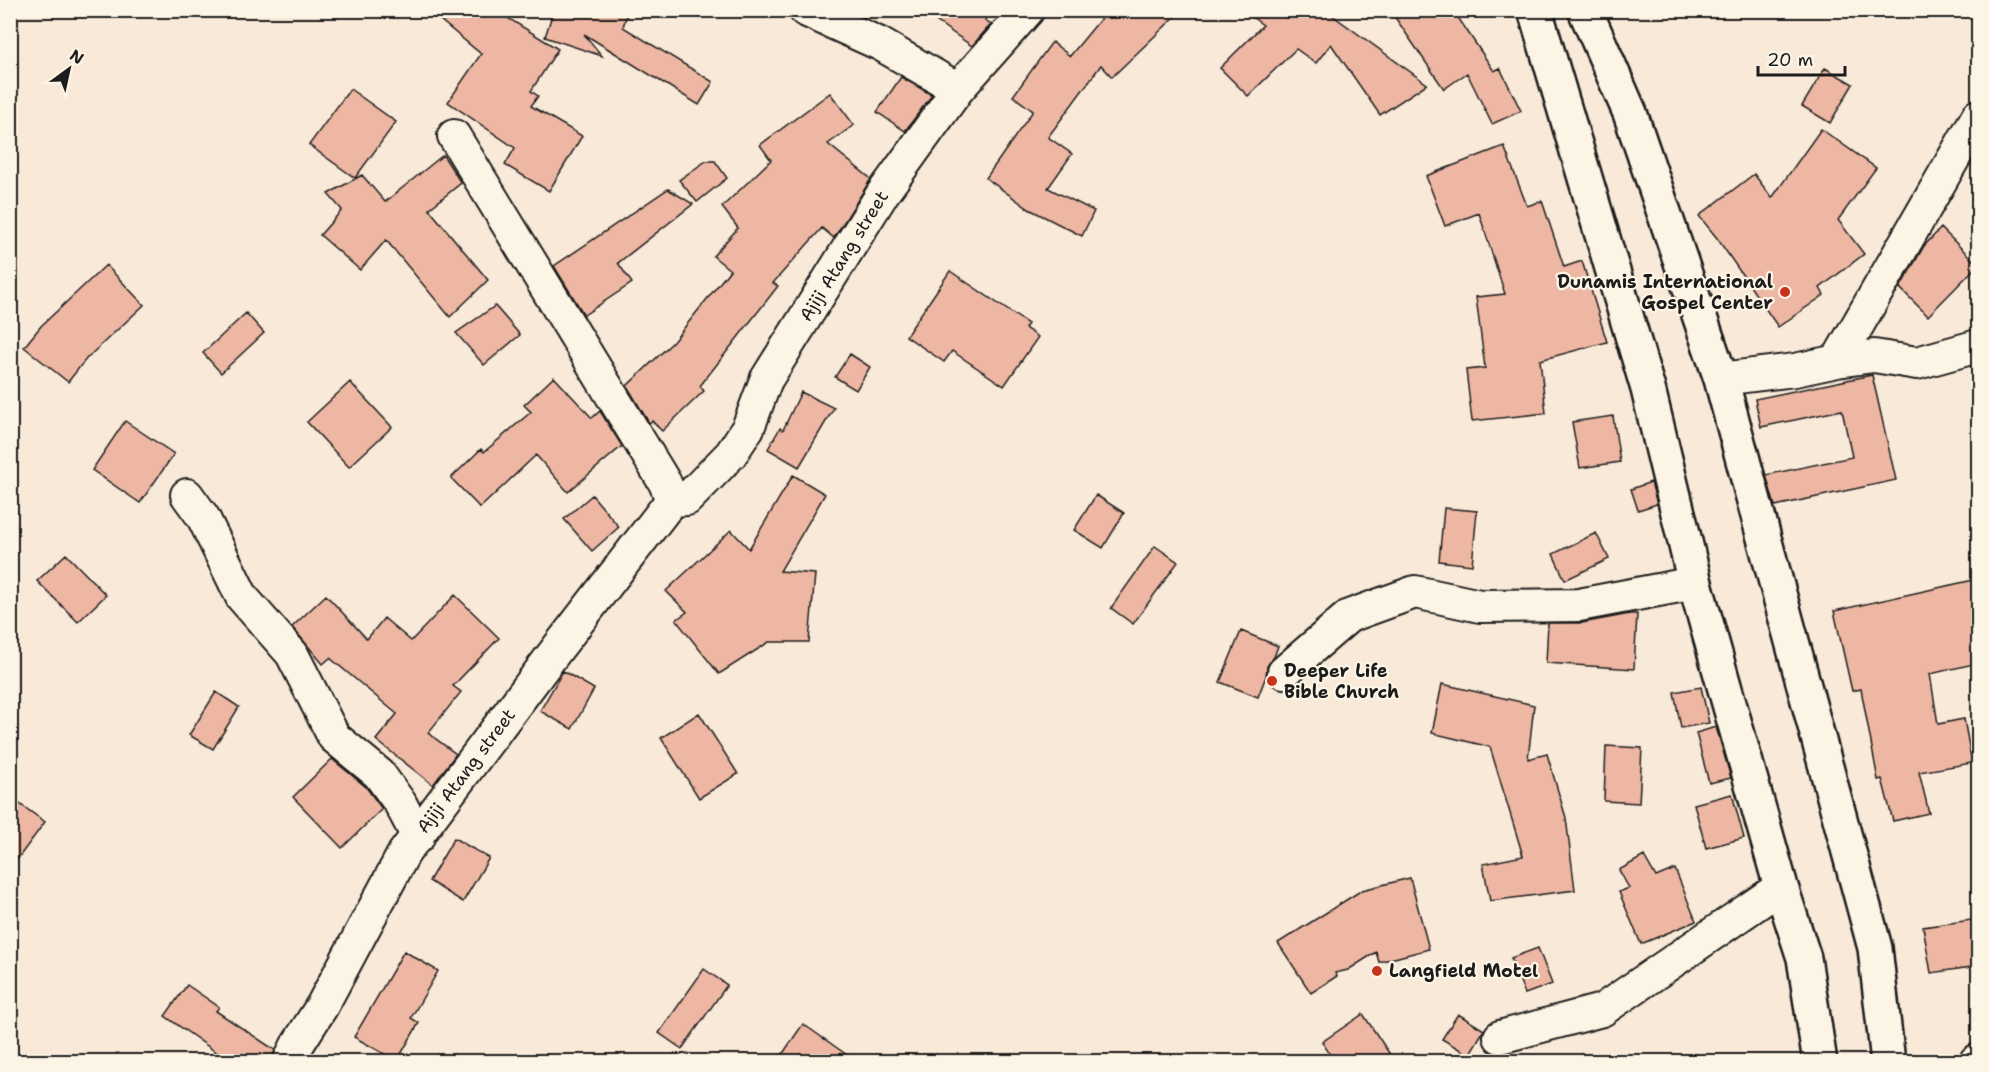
<svg xmlns="http://www.w3.org/2000/svg" width="1989" height="1072" viewBox="0 0 1989 1072" font-family="'Shantell Sans',sans-serif">
	<style>
		.building { fill: #eeb7a3; stroke: #1c1c1c; stroke-width: 1.5 }
		.lines { fill: none; stroke-linecap: round; stroke-linejoin: round }
		.minor-casing { stroke: #1c1c1c; stroke-width: 36 }
		.secondary-casing { stroke: #1c1c1c; stroke-width: 38 }
		.minor { stroke: #fcf5e5; stroke-width: 32 }
		.secondary { stroke: #fcf5e5; stroke-width: 33 }
		.poi-dot { fill: #c8321e; stroke: #fcf5e5; stroke-width: 2 }
		.labels { text-anchor: middle; dominant-baseline: central; stroke-width: 4.5; stroke-linejoin: round; paint-order: stroke }
		.street-label { font-size: 18px; fill: #1c1c1c; stroke: #fcf5e5 }
		.poi-label { font-size: 18px; font-weight: bold; fill: #1c1c1c; stroke: #fcf5e5; text-anchor: start }
	</style>
	<rect width="100%" height="100%" fill="#f9e9d8"/>
	<filter id="ink" filterUnits="userSpaceOnUse"><feTurbulence type="fractalNoise" baseFrequency=".0167" numOctaves="2"/><feDisplacementMap in="SourceGraphic" scale="12" xChannelSelector="R" yChannelSelector="G"/><feConvolveMatrix kernelMatrix="1 2 1 2 8 2 1 2 1" color-interpolation-filters="sRGB"/></filter>
	<g filter="url(#ink)">
		<path class="building" d="M428,10H495L558,49L531,91L538,96L531,106L582,136L549,191L505,165L515,148L448,102L481,54Z
			M545,10H628L623,27L713,82L699,105L584,34L602,56L545,37L552,15Z
			M920,10H991L985,20L991,24L972,46Z
			M1108,10H1182L1112,77L1101,65L1048,137L1072,154L1048,188L1094,211L1082,236L1029,209L986,178L1033,111L1013,96L1052,42L1070,56Z
			M1242,10H1325L1427,84L1380,115L1331,44L1316,63L1296,49L1248,96L1220,68L1263,25Z
			M1390,10H1453L1494,71L1500,68L1521,111L1492,124L1467,73L1444,89Z
			M1825,68L1853,84L1830,123L1802,106Z
			M901,77L932,95L905,131L877,112Z
			M350,89L396,122L355,178L309,145Z
			M830,93L854,125L828,144L871,179L834,238L822,228L773,283L778,286L700,386L704,391L662,431L652,421L649,423L627,386L673,342L730,270L713,256L738,228L722,207L771,160L760,145Z
			M1821,129L1876,168L1838,220L1864,254L1820,288L1824,295L1778,327L1717,238L1699,216L1754,174L1772,198Z
			M1504,146L1527,206L1542,201L1564,267L1582,261L1607,342L1540,360L1546,413L1472,421L1466,370L1485,368L1476,297L1505,294L1479,213L1445,226L1426,176Z
			M443,155L461,183L429,209L488,280L450,317L386,240L360,270L320,235L342,210L328,194L362,175L385,202Z
			M706,161H715L727,178L697,202L679,180Z
			M668,189L693,204L618,263L632,283L584,315L554,266Z
			M1941,228L1978,265L1928,316L1900,288L1924,246Z
			M106,265L144,305L86,359L68,382L24,347L41,326Z
			M950,271L1028,324L1025,328L1038,337L1004,386L952,351L944,362L906,336Z
			M495,306L520,335L484,365L456,333Z
			M246,313L264,333L221,373L203,353Z
			M850,354L870,367L856,390L835,377Z
			M1872,375L1896,480L1775,506L1766,475L1852,457L1842,410L1761,427L1755,399Z
			M554,377L592,418L600,411L622,446L568,492L536,455L480,508L451,478L481,449L484,452L531,412L524,405Z
			M350,382L392,427L349,467L307,422Z
			M801,392L834,408L799,467L768,449L780,428L783,430Z
			M1613,416L1620,462L1580,468L1572,422Z
			M125,421L174,454L140,503L92,470Z
			M793,475L825,494L780,571L815,574L809,642H769L719,674L676,620L687,612L666,591L731,530L749,549Z
			M1651,482L1657,504L1638,510L1631,489Z
			M592,495L619,527L592,551L564,519Z
			M1096,495L1124,513L1103,548L1074,530Z
			M1444,508L1477,511L1472,565L1439,561Z
			M1596,533L1609,559L1565,580L1553,554Z
			M1155,546L1178,562L1133,624L1111,608Z
			M66,554L106,595L78,622L37,581Z
			M1978,579V663L1930,674L1938,724L1964,719L1972,763L1919,772L1929,813L1893,821L1882,779L1878,780L1861,689L1852,691L1834,611Z
			M326,595L367,639L384,618L411,641L455,595L499,638L453,686L461,692L428,733L456,754L433,785L376,740L397,714L330,658L323,664L292,627Z
			M1630,614H1637L1634,669L1546,663L1548,623H1582Z
			M1241,631L1278,646L1274,657L1267,666L1266,676L1258,697L1220,682Z
			M563,671L594,689L572,729L540,711Z
			M1442,684L1534,705L1528,759L1547,754L1566,818L1575,890L1490,901L1483,864L1523,856L1490,747L1432,733Z
			M1701,687L1709,723L1681,728L1674,692Z
			M216,692L239,707L213,749L189,735Z
			M699,713L738,774L699,798L661,738Z
			M1716,727L1731,778L1709,783L1696,733Z
			M1606,746L1642,748L1639,803L1604,801Z
			M332,759L366,787L382,809L342,848L293,797Z
			M1732,794L1744,838L1706,848L1694,804Z
			M10,797L45,822L10,869Z
			M454,838L489,858L463,902L429,881Z
			M1644,856L1656,877L1675,869L1696,921L1641,944L1619,892L1629,888L1619,870Z
			M1410,878L1429,949L1379,962L1376,952L1348,970L1335,973L1337,976L1311,993L1278,943L1362,890Z
			M1978,919V966L1931,973L1923,927Z
			M1538,948L1552,984L1525,994L1511,958Z
			M404,951L438,971L411,1018L419,1023L397,1061L354,1037Z
			M704,969L727,985L682,1049L659,1033Z
			M187,985L219,1007L216,1011L275,1050L271,1062H230L165,1016Z
			M1363,1014L1395,1062H1335L1322,1042Z
			M1458,1014L1484,1030L1469,1055L1442,1039Z
			M803,1024L857,1062H777Z"/>
		<g class="lines">
			<defs>
				<path id="minor" d="M805,10L880,44L958,89
					M454,136L665,483L672,500
					M1837,361L1874,356L1917,363L1978,346
					M1721,379L1795,370L1837,361L1978,116
					M187,495L203,517L242,597L292,654L334,737L379,774L400,803L418,837
					M1284,672L1349,616L1415,592L1480,606L1579,605L1695,583
					M1500,1037L1602,1010L1781,887
					M289,1062L296,1047L322,1006L404,853L557,649L672,500L687,499L731,454L748,428L766,380L883,193L958,89L1028,10
					M1975,1062L1978,1060"/>
				<path id="secondary" d="M1535,10L1648,389L1695,583L1781,887L1804,958L1820,1062
					M1585,10L1630,113L1721,379L1875,948L1888,1062"/>
			</defs>
			<use href="#minor" class="minor-casing"/>
			<use href="#secondary" class="secondary-casing"/>
			<use href="#minor" class="minor"/>
			<use href="#secondary" class="secondary"/>
		</g>
	</g>
	<g class="poi-dot">
		<circle cx="1785" cy="292" r="6"/>
		<circle cx="1272" cy="681" r="6"/>
		<circle cx="1377" cy="971" r="6"/>
	</g>
	<g class="labels">
		<g class="street-label">
			<text transform="translate(844 256) rotate(-58)">Ajiji Atang street</text>
			<text transform="translate(466 771) rotate(-53)">Ajiji Atang street</text>
		</g>
		<g class="poi-label">
			<text x="1773" y="282" text-anchor="end">Dunamis International<tspan x="1773" dy="21">Gospel Center</tspan></text>
			<text x="1284" y="671">Deeper Life<tspan x="1284" dy="21">Bible Church</tspan></text>
			<text x="1389" y="971">Langfield Motel</text>
		</g>
	</g>
	<rect width="1989" height="1072" fill="none" stroke="#fcf5e5" stroke-width="36"/>
	<rect x="18" y="18" width="1953" height="1036" fill="none" stroke="#1c1c1c" stroke-width="2" filter="url(#ink)"/>
	<g transform="translate(69 69) rotate(33)" stroke="#fcf5e5" stroke-width="4.5" paint-order="stroke">
	<path d="M0-4.5L10 22L0 15L-10 22Z" fill="#1c1c1c"/>
	<text y="-9" font-size="16" font-weight="bold" text-anchor="middle" fill="#1c1c1c">N</text>
	</g>
	<path d="M1758 66v9h87v-9" fill="none" stroke="#1c1c1c" stroke-width="3"/>
	<text x="1767" y="66" font-size="18" fill="#1c1c1c" stroke="#fcf5e5" stroke-width="4.5" paint-order="stroke">20 m</text>
</svg>
